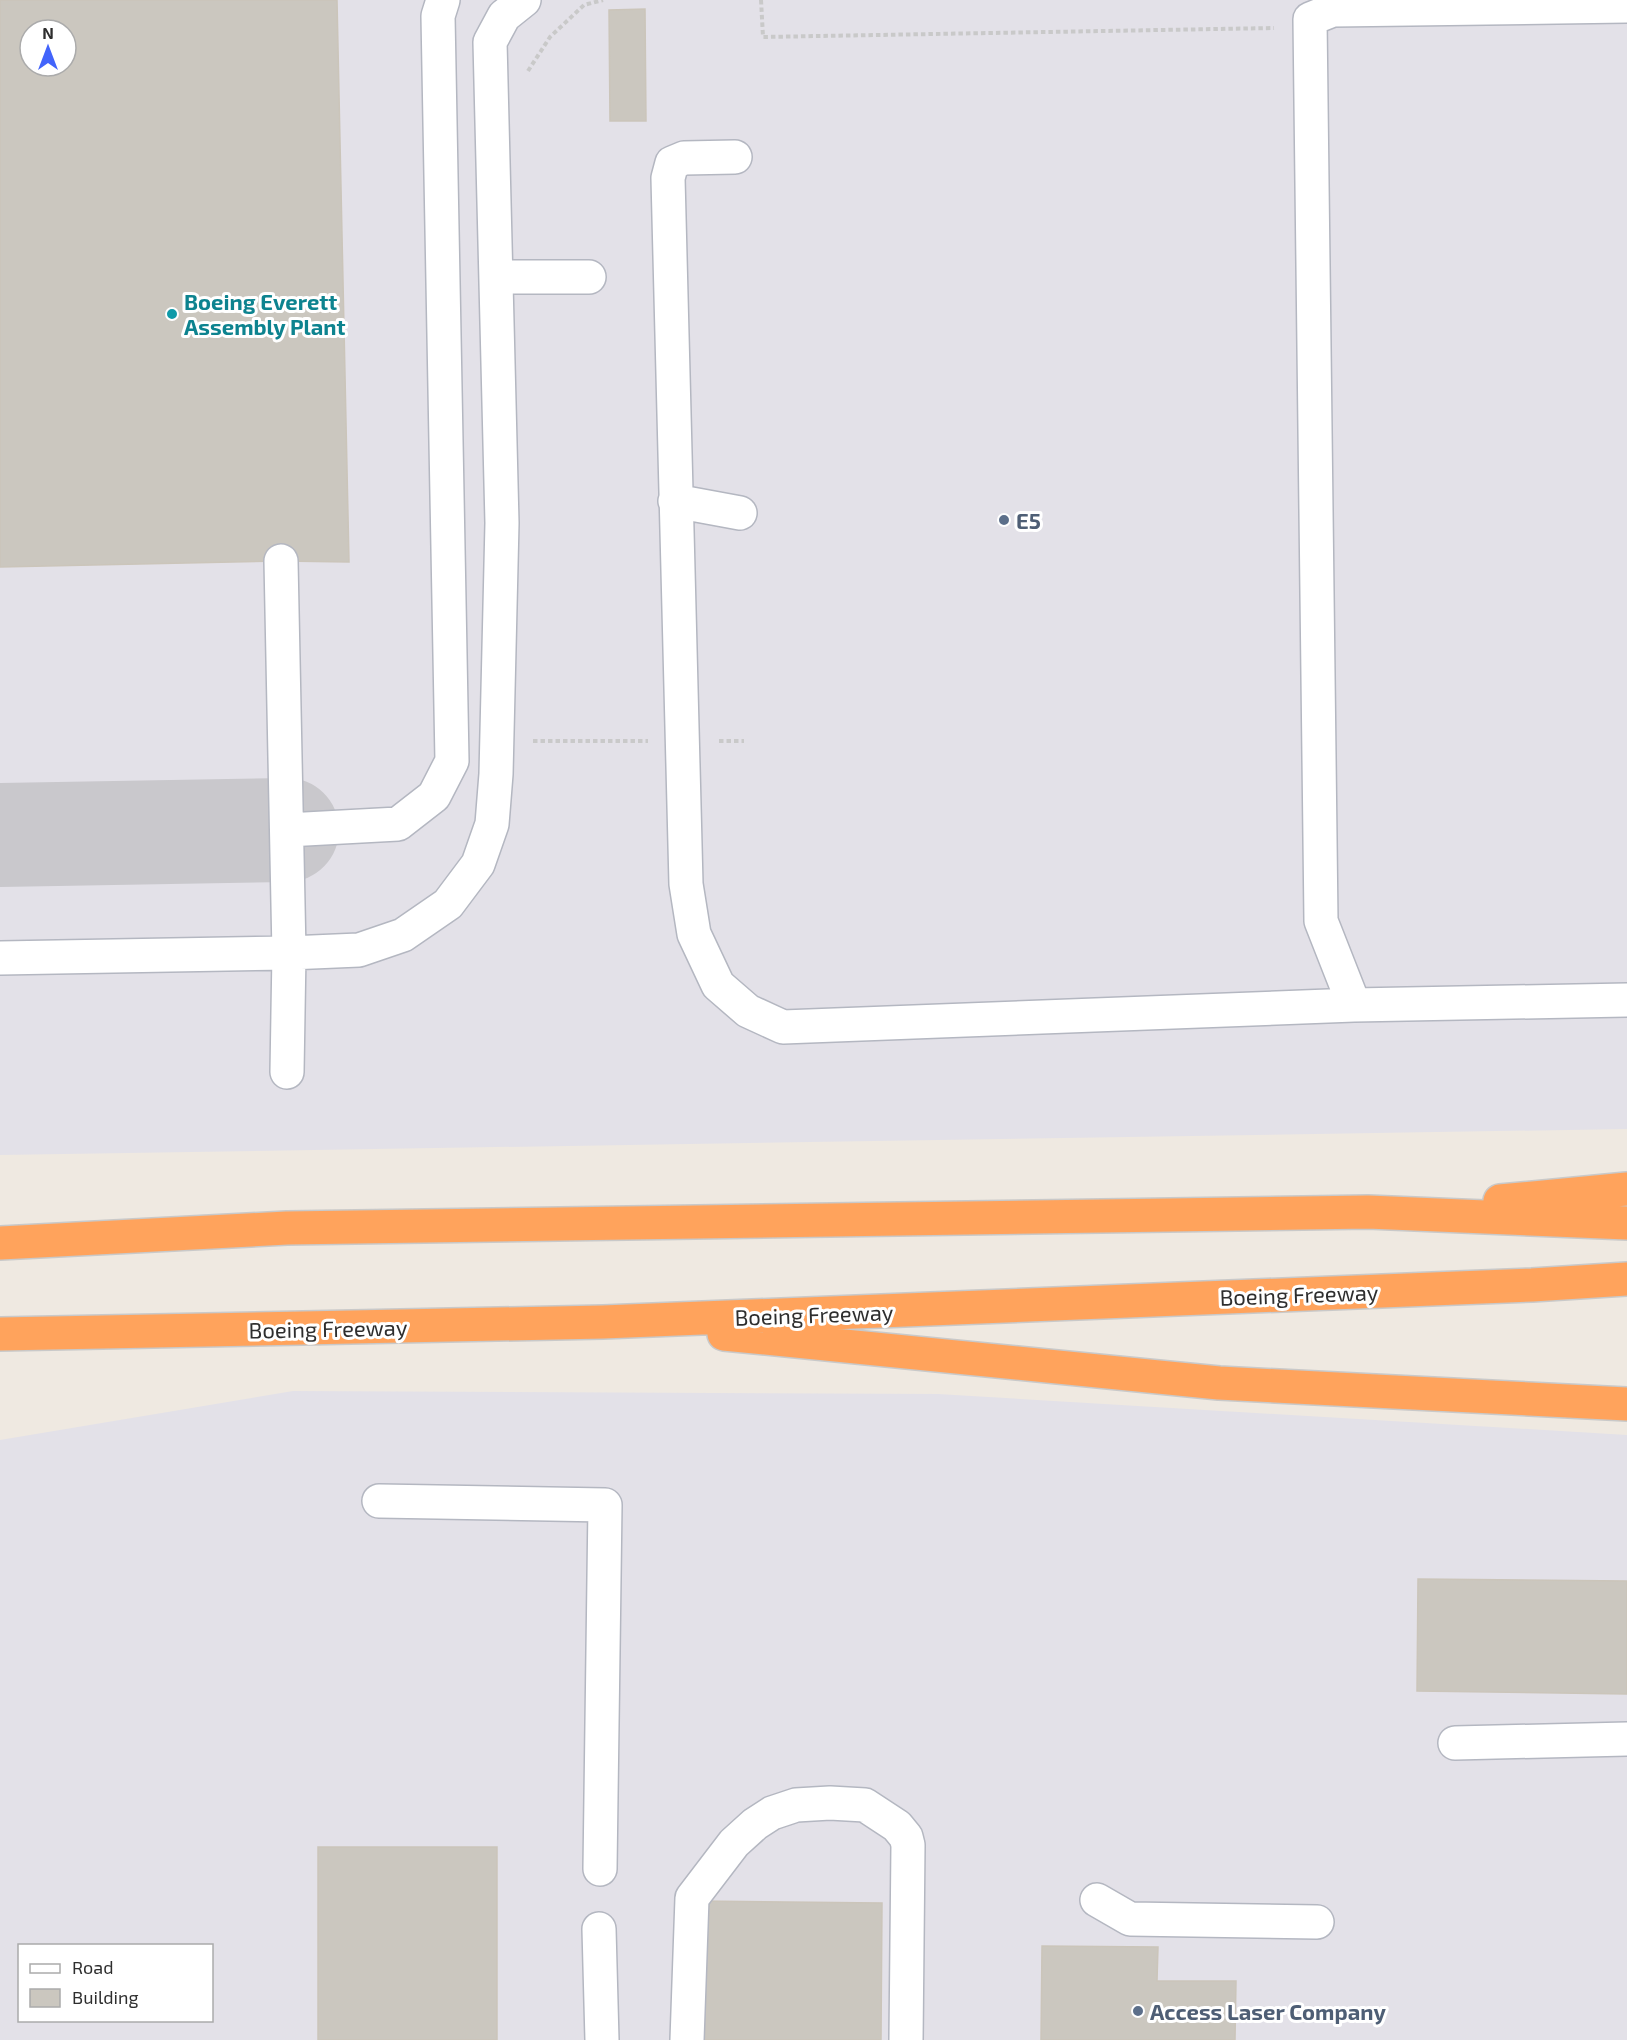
<svg xmlns="http://www.w3.org/2000/svg" width="1627" height="2040" viewBox="0 0 1627 2040" font-family="'Exo 2',sans-serif">
	<style>
		.industrial { fill: #e3e1e8; fill-rule: evenodd }
		.lines { fill: none; stroke-linecap: round; stroke-linejoin: round }
		.taxiway { stroke: #c9c8cc; stroke-width: 104 }
		.building { fill: #cbc7bf; stroke: #cbc5ba; stroke-width: 1.5; fill-rule: evenodd }
		.minor-casing { stroke: #b4b7c1; stroke-width: 36 }
		.highway-casing { stroke: #c9c9c9; stroke-width: 36 }
		.path { stroke: #c9c9c9; stroke-width: 4; stroke-dasharray: 4.5 3; stroke-linecap: butt }
		.minor { stroke: #fff; stroke-width: 33 }
		.highway { stroke: #ffa35c; stroke-width: 33 }
		.culture-dot { fill: #0f9aa8; stroke: #fff; stroke-width: 2 }
		.service-dot { fill: #5c6f8a; stroke: #fff; stroke-width: 2 }
		.labels { text-anchor: middle; dominant-baseline: central; stroke-width: 6; stroke-linejoin: round; paint-order: stroke }
		.culture-label { font-size: 22px; font-weight: bold; fill: #0d838f; stroke: #fff; text-anchor: start }
		.service-label { font-size: 22px; font-weight: bold; fill: #4e5e75; stroke: #fff; text-anchor: start }
		.street-label { font-size: 22px; fill: #2e2e2e; stroke: #fff }
	</style>
	<rect width="100%" height="100%" fill="#efe9e1"/>
	<path class="industrial" d="M0,0H1627V1129L0,1155ZM30,30H66V66H30Z
		M293,1391L938,1394L1627,1435V2040H0V1440ZM20,1946H212V2020H20Z"/>
	<g class="lines">
		<path class="taxiway" d="M0,835L287,830"/>
	</g>
	<path class="building" d="M0,0H337L349,562L281,561L0,567ZM30,30H66V66H30Z
		M645,9L646,121H610L609,10Z
		M1418,1579L1627,1581V1694L1417,1691Z
		M318,1847H497V2040H318Z
		M698,1901L882,1903L881,2040H696Z
		M1042,1946L1158,1947L1157,1981H1236L1235,2040H1041Z"/>
	<g class="lines">
		<defs>
			<path id="minor" d="M735,157L684,158L672,163L668,178L686,884L694,934L718,985L748,1011L783,1027L1354,1005L1627,1000
				M496,277H589
				M675,501L740,513
				M281,561L289,953L287,1072
				M287,830L398,824L434,796L452,761L438,16L443,0
				M0,958L289,953L359,950L403,935L448,904L478,864L492,824L496,774L502,523L490,42L504,16L524,0
				M1354,1005L1321,921L1310,19L1333,10L1627,6
				M379,1501L605,1505L600,1869
				M1455,1743L1627,1739
				M1097,1900L1130,1919L1317,1922
				M599,1929L602,2040
				M687,2040L692,1898L734,1843L755,1824L772,1813L796,1805L830,1803L865,1805L897,1826L906,1837L908,1845L906,2040"/>
			<path id="highway" d="M1500,1201L1627,1189
				M0,1243L287,1228L1368,1212L1627,1223
				M0,1334L603,1322L1532,1285L1627,1279
				M724,1334L1219,1383L1627,1404"/>
		</defs>
		<use href="#minor" class="minor-casing"/>
		<use href="#highway" class="highway-casing"/>
		<path class="path" d="M761,0L763,37L1274,28
			M528,71L550,37L584,5L603,0
			M533,741H648
			M719,741H744"/>
		<use href="#minor" class="minor"/>
		<use href="#highway" class="highway"/>
	</g>
	<circle class="culture-dot" cx="172" cy="314" r="6"/>
	<g class="service-dot">
		<circle cx="1004" cy="520" r="6"/>
		<circle cx="1138" cy="2011" r="6"/>
	</g>
	<g class="labels">
		<g class="culture-label">
			<text x="184" y="301">Boeing Everett<tspan x="184" dy="25">Assembly Plant</tspan></text>
		</g>
		<g class="service-label">
			<text x="1016" y="520">E5</text>
			<text x="1150" y="2011">Access Laser Company</text>
		</g>
		<g class="street-label">
			<text transform="translate(1299 1294) rotate(-2)">Boeing Freeway</text>
			<text transform="translate(814 1314) rotate(-2)">Boeing Freeway</text>
			<text transform="translate(328 1328) rotate(-1)">Boeing Freeway</text>
		</g>
	</g>
	<rect x="18" y="1944" width="195" height="78" fill="#ffffff" stroke="#ababab" stroke-width="1.5"/>
	<rect x="30" y="1964" width="30" height="9" fill="#ffffff" stroke="#ababab" stroke-width="1.5"/>
	<text x="72" y="1974" font-size="18" fill="#2e2e2e">Road</text>
	<rect x="30" y="1989" width="30" height="18" fill="#cbc7bf" stroke="#ababab" stroke-width="1.5"/>
	<text x="72" y="2004" font-size="18" fill="#2e2e2e">Building</text>
	<g transform="translate(48 48)"><circle r="28" fill="#ffffff" stroke="#ababab" stroke-width="1.5"/>
	<path d="M0-4.5L10 22L0 15L-10 22Z" fill="#4264fb"/>
	<text y="-9" font-size="16" font-weight="bold" text-anchor="middle" fill="#2e2e2e">N</text>
	</g>
</svg>
